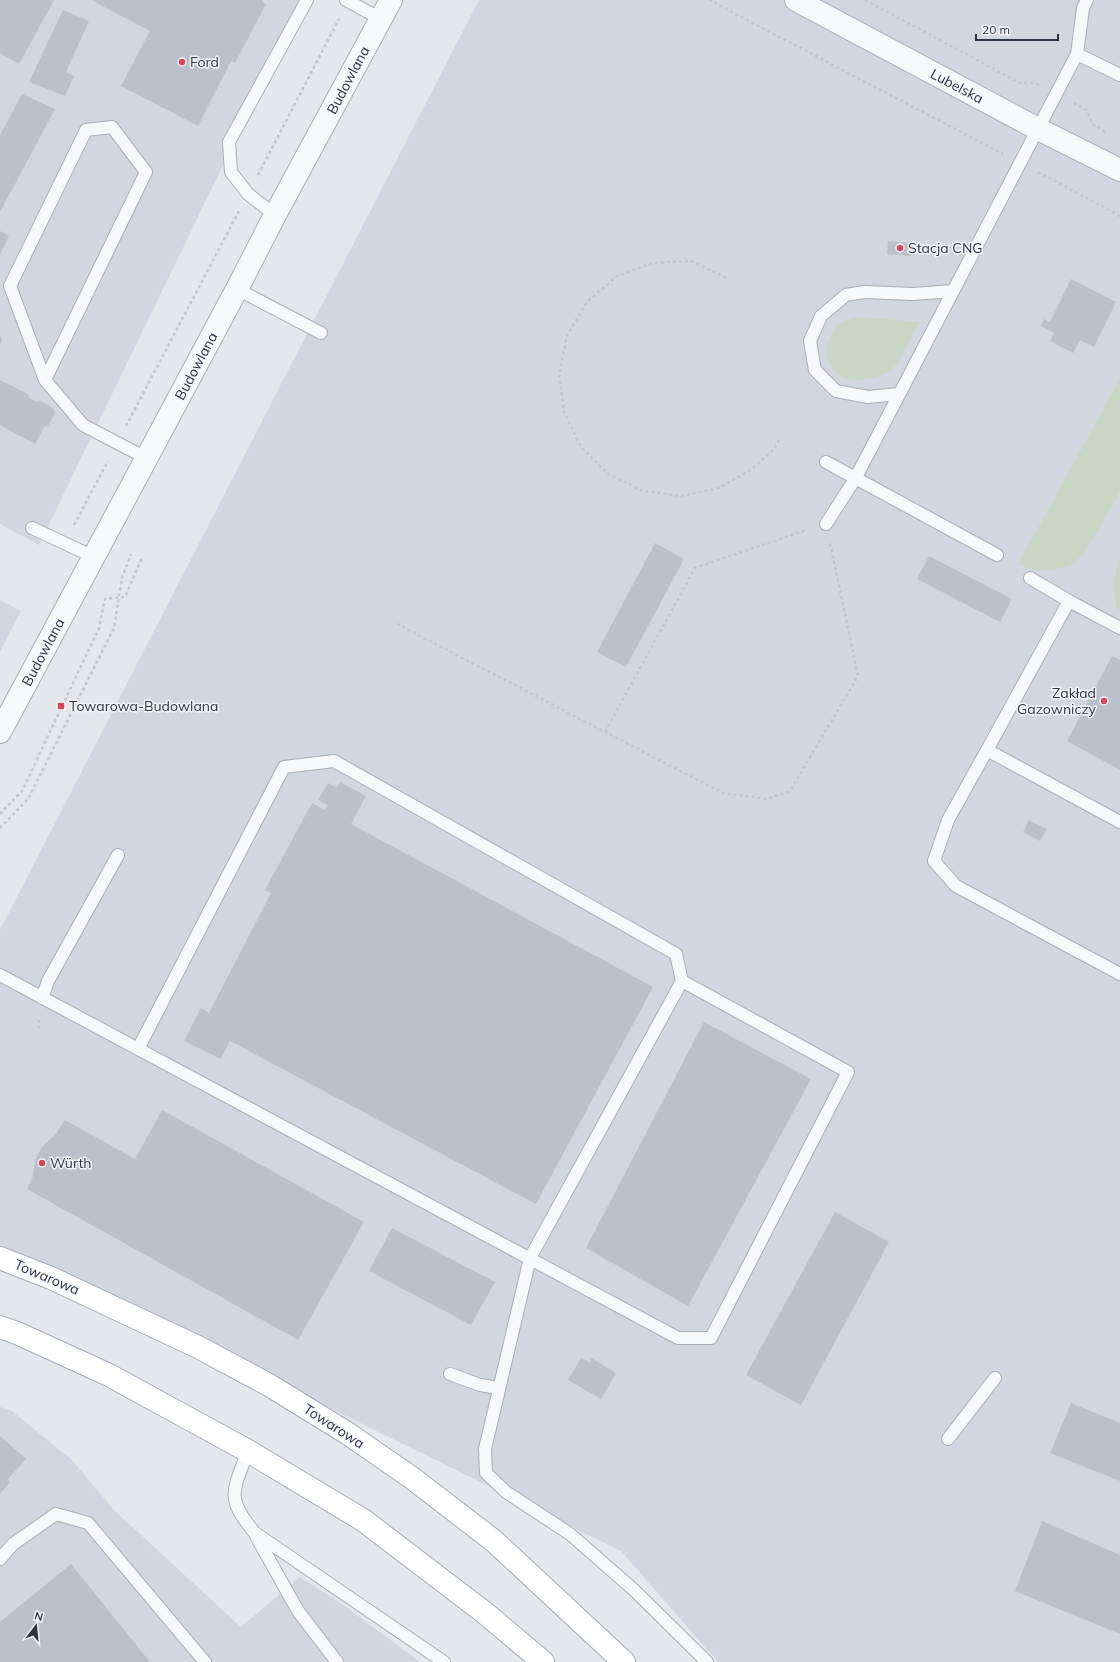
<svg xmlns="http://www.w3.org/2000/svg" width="1120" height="1662" viewBox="0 0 1120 1662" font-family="Mulish,sans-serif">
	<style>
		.built { fill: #d2d6de }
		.green { fill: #c9d6c5 }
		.building { fill: #bbc0ca }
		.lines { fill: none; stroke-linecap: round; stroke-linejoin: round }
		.service-casing { stroke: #a9aeb7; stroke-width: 14 }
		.tertiary-casing { stroke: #a9aeb7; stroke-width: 24 }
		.primary-casing { stroke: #a3abb8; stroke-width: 24 }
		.path { stroke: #c2c5cb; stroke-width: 2.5; stroke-dasharray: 3 3; stroke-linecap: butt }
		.service { stroke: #f7f8fa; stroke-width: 12 }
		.tertiary { stroke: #f7f8fa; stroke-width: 22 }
		.primary { stroke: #fff; stroke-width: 22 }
		.poi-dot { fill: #d1495b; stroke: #f4f6f9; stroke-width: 1.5 }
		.labels { text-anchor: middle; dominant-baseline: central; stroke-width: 3; stroke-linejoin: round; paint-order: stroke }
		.poi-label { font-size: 14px; fill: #2b3445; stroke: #f4f6f9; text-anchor: start }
		.street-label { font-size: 14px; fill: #2b3445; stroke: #f4f6f9 }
	</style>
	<rect width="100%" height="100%" fill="#e4e7ec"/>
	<path class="built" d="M0,0H303L39,545L0,524Z
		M479,0H1120V1662H718L621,1551L0,1246V930Z
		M0,600L21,611L0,652Z
		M0,1407L12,1411L72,1460L115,1511L241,1627L300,1577L346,1607L420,1662H0Z"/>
	<path class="green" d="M859,317L920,322C914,331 899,364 892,369C873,382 836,388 828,360C825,351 826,345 830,337C833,331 836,327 842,323C846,320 853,319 859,317Z
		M1120,379V492L1085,552L1073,564L1051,571L1030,569L1018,564Z
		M1120,556V610L1116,607L1114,581Z"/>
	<path class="building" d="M0,0H54L19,64L0,53Z
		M91,0H263L262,2L266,4L235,63L231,61L198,126L121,86L150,31Z
		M63,10L89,21L66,72L74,76L65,96L29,82Z
		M22,94L55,109L0,212V135Z
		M0,231L9,236L0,254Z
		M888,241L912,243L911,256L887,254Z
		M1071,279L1116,302L1094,347L1080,340L1073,353L1050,341L1054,333L1041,326L1044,319L1050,322Z
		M0,334L2,340L0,345Z
		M0,380L28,394L29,398L36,402L40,401L53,408L55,413L48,426L44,427L35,444L0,425Z
		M655,543L684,559L626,667L597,652Z
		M929,556L1012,599L1000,622L917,579Z
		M1112,656L1120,660V770L1067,741Z
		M340,782L366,796L351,824L653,987L536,1204L230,1041L221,1059L184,1041L201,1008L209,1013L271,893L265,890L312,803L340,819L325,810L328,805L318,800L328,783L337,788Z
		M1029,820L1047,829L1040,841L1023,832Z
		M704,1022L811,1079L688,1306L586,1248Z
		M162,1110L364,1222L298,1340L27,1189L33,1176L35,1160L42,1147L55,1135L65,1120L135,1159Z
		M835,1212L889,1242L801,1405L746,1375Z
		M392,1228L495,1282L471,1325L369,1271Z
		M581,1358L590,1363L591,1358L616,1373L601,1399L568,1380Z
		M1071,1403L1120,1423V1481L1050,1453Z
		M0,1436L26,1459L8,1479L10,1482L0,1494Z
		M1042,1521L1120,1555V1634L1015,1591Z
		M71,1564L150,1662H0V1622Z"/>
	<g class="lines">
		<defs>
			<path id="service" d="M346,0L381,19
				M1077,54L1120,75
				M275,215L248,194L231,172L229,142L307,0
				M237,289L321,333
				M45,380L10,286L86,130L112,127L146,172L45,380L83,425L146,458
				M899,394L868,397L836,391L815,370L810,341L821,316L846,295L864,292L913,294L953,291
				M826,462L997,555
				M826,524L855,479L1077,54L1083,8L1087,0
				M32,528L94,557
				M1030,578L1069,601
				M1120,628L1069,601L987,750L1120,822
				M987,750L948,820L934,861L956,886L1120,974
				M0,975L678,1338H711L848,1072L682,981L676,954L334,761L284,767L138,1049
				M682,981L530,1258L485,1449L486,1473L506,1492L570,1534L634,1590L707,1662
				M42,998L48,981L118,855
				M450,1374L480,1385L499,1388
				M948,1439L995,1378
				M248,1451C233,1491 225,1498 255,1533L444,1662
				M256,1536L298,1611L337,1662
				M0,1559L13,1544L56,1514L88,1523L205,1662"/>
			<path id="tertiary" d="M796,0L1038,129L1120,170
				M0,732L237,289L275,215L391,0"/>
			<path id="primary" d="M0,1258L51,1278L198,1347L269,1385L347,1433L412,1478L494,1541L624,1662
				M0,1327L17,1333L109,1375L248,1451L363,1520L485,1613L543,1662"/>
		</defs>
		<use href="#service" class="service-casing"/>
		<use href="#tertiary" class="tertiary-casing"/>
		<use href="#primary" class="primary-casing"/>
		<path class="path" d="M709,0L1003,154
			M865,0L1020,83H1035L1039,85
			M1074,103L1087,110L1092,124L1105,132
			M1038,172L1120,216
			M258,175L339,19
			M726,278L691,261L652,263L616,277L587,302L567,336L559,374L564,412L581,447L608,474L643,491L681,496L719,488L752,469L773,450L781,437
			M126,426L239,211
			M74,525L108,461
			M397,624L723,793L767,799L790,791L858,676L830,543
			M605,732L695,568L807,530
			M0,814L22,791L99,628L105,599L125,597L142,558
			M0,828L28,799L114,628L122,578L131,554
			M39,1029V1019"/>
		<use href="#service" class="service"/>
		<use href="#tertiary" class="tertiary"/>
		<use href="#primary" class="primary"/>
	</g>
	<g class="poi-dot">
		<circle cx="182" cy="62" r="4"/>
		<circle cx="900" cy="248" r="4"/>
		<circle cx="1104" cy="701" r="4"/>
		<rect x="57" y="702" width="8" height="8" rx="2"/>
		<circle cx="42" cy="1163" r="4"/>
	</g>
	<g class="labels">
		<g class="poi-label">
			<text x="190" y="62">Ford</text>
			<text x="908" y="248">Stacja CNG</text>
			<text x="1096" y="693" text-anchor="end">Zakład<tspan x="1096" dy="16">Gazowniczy</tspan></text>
			<text x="69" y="706">Towarowa-Budowlana</text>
			<text x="50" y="1163">Würth</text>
		</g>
		<g class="street-label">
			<text transform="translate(348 80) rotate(-62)">Budowlana</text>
			<text transform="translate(957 86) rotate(28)">Lubelska</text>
			<text transform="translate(196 366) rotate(-62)">Budowlana</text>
			<text transform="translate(43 652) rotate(-62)">Budowlana</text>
			<text transform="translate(47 1277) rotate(23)">Towarowa</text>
			<text transform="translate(334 1426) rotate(33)">Towarowa</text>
		</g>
	</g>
	<g transform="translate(36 1626) rotate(16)" stroke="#f4f6f9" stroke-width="3" paint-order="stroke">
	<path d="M0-3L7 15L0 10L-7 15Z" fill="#2b3445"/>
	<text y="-6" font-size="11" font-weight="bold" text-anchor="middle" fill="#2b3445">N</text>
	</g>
	<path d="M976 34v6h82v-6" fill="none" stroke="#2b3445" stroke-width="2"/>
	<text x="982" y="34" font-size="12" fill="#2b3445" stroke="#f4f6f9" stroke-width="3" paint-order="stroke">20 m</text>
</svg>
